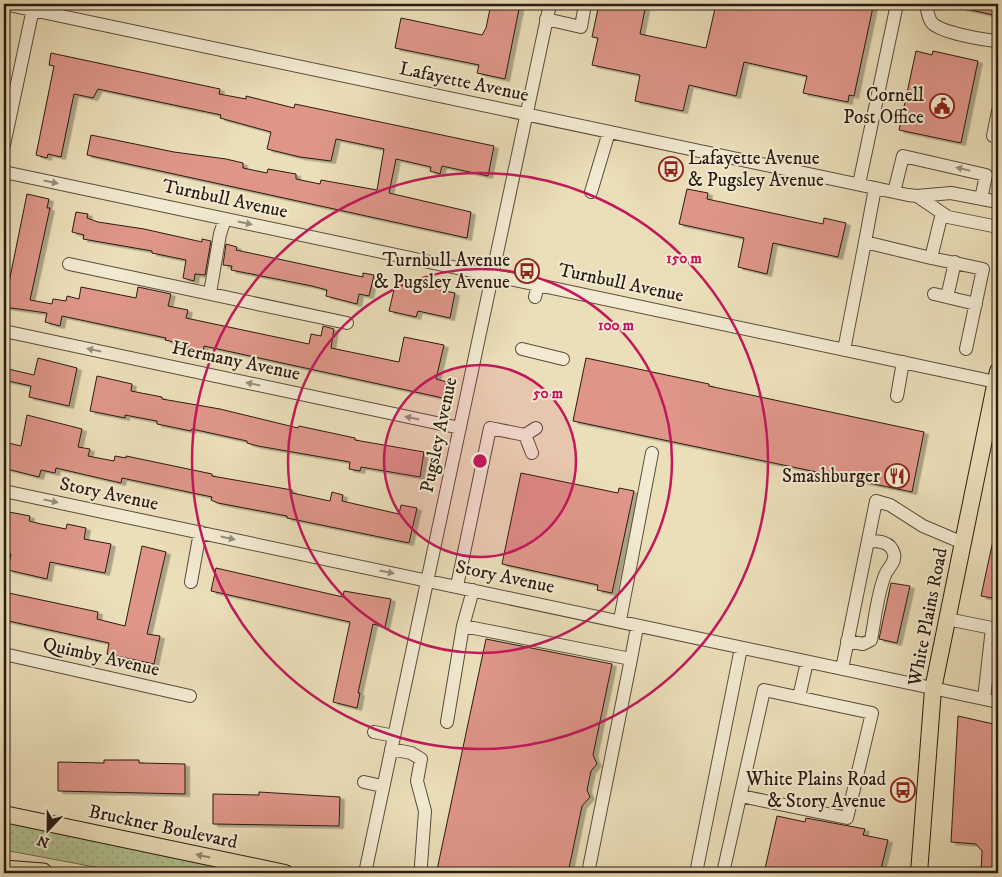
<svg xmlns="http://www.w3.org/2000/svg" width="1002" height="877" viewBox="0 0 1002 877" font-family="'IM FELL DW Pica',serif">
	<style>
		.green { fill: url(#green-dots); stroke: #6e6e52 }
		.building { fill: #df9689; stroke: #2a1b12; filter: url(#shadow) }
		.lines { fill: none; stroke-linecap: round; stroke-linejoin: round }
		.minor-casing { stroke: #5a4c3c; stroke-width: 14 }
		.major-casing { stroke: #2a1b12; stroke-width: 18 }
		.highway-casing { stroke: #2a1b12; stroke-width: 21 }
		.minor { stroke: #f2ead2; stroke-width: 12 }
		.major { stroke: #ebdfb9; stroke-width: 16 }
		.highway { stroke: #ebdfb9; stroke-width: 19 }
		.oneway { fill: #988d7c }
		.oneway2 { fill: #94876e }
		.ring { fill: none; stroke: #c2185b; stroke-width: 2.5 }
		.labels { text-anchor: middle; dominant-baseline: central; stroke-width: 4; stroke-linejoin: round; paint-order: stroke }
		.street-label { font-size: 19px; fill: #2a1b12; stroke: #f2ead2 }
		.poi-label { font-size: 19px; fill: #2a1b12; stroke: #f2ead2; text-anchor: end }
		.centre { fill: #c2185b; stroke: #f2ead2; stroke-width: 2.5 }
		.ring-label { font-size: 15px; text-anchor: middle; font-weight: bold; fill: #c2185b; stroke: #f2ead2; stroke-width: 4; stroke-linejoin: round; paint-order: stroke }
	</style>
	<defs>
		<pattern id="green-dots" width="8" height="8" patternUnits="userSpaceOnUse" patternTransform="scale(1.25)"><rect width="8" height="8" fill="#b3c292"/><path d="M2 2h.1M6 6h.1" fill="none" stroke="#9aa67d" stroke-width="1.8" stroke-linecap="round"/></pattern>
		<filter id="shadow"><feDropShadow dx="4.5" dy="2.5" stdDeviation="0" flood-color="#0004"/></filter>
	</defs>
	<rect width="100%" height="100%" fill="#ebdfb9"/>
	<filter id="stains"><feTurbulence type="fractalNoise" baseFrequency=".004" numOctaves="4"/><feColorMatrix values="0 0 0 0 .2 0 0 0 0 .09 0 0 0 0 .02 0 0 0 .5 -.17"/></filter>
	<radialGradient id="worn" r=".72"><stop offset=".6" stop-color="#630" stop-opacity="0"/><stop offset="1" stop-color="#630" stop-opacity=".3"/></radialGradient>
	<path class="green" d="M4,822L246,873H127L4,850Z"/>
	<path class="building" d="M491,4H520L505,79L477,73L479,65L395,48L401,18L482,35L486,28Z
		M599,4H646L640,34L706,48L716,4H868V6L873,7L854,96L849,95L848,102L803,93L807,76L744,62L736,96L689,85L683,111L635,101L640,75L592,65L598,38L592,37Z
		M963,4H998V16L962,8Z
		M916,51L932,55L933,51L978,61L961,143L899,130Z
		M51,53L220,89L219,94L246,99V96L294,108L295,104L494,146L488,176L442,166L440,174L430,171L431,167L396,159L389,193L471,212L467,238L87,155L91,135L174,152L226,159L243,163V168L267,173L268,169L296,174V179L320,184L321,180L377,190L384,149L336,139L331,161L300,157L267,149L271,132L220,118L221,115L98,89L93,98L74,94L61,157L48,154L47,158L36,155L54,66L49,65Z
		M687,189L708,193L707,199L823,224L824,218L846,223L838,257L773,243L767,274L738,267L744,238L679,224Z
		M27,194L49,199L47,208H50L30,300L52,304L53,299L66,301L67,296L79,299L81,287L136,298L138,287L171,294L168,306L188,310L186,318L309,344L311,334L321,336L323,326L334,329L331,348L399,362L404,337L444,345L436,379L447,382L443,398L204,346L203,352L187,348L188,345L165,340L166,338L62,316L60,326L45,322L47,313L4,307Z
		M76,212L88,214L87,218L98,222L144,229L202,242V239L211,241L205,275L195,274L194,281L183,278L186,260L152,253V251L83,239L84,235L72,232Z
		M226,244L237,247L236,250L339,272L363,277V273L374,275L369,296L359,294L357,304L326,296L327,290L312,286L231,270L232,266L223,265Z
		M396,281L455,293L450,318L418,311L416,317L389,311Z
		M38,358L77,368L69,406L29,397L31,386L4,380V368L34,375Z
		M586,358L709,384V386L924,432L912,492L573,421Z
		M97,376L132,384L131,391L162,397V399L220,409L298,428L299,426L355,438V440L424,452L420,477L361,467L360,471L349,469L350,462L258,446L247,443V441L192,429L191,431L157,424V421L146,419L125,415V418L90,411Z
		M27,415L82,429L78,447L90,449L88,456L114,461L115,456L126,458V456L212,474V476L292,490V493L330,501L332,492L343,495L342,501L399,514L401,505L417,508L409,543L287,518V516L218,503L211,500L212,497L122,478L121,483L56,468L55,473L41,470L39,477L7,469L8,457L4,456V442L21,446Z
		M521,473L618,493L619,488L634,491L612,593L597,590L598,585L502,564Z
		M4,511L30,516L29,521L41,524L66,529L67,524L86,528L84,539L111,544L105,573L50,562L47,579L8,570L11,554L4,552Z
		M994,536H998V599L981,596Z
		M142,546L166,552L147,634L160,636L154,664L107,654L109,643L4,620V592L98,612L97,619L125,626Z
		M216,568L343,597L344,591L391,599L385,627L373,624L358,693H360L357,708L333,702L350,622L211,591Z
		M891,583L910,586L897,643L879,639Z
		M486,639L612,664L593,755L597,764L591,771L587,790L590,797L582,806L568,873H452L437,870Z
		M958,716L998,725V873H981L982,851L976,844L951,842Z
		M104,760H139V763L185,764V794L58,791V762L104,763Z
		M259,792L340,797L339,826L213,824V794L259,795Z
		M777,816L805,822L806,818L865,829L863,835L888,840L880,873H764Z"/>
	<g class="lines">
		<defs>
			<path id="minor" d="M4,4L908,195L917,196L951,193L998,202
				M926,4C927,10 928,18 932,23C942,33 984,40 998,41
				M546,19L581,27L585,4
				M993,136L998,111
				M4,145L34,4
				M4,172L996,382
				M859,184L897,4
				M591,192L609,132
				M894,192L903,156L986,175L981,199
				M917,196L948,217L998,227
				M865,242L875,188
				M931,258L983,269L966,349
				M69,264L347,323
				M210,293L220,234L225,219
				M934,294L976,304
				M535,297L538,285
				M947,297L955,262
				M4,331L460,428
				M522,349L563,359
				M844,350L865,242L931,258L942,213
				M897,396L903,362
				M525,435L532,453
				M4,491L998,702
				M191,582L200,532
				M457,586L490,428L525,435L536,428
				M947,619L992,628L984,699
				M620,620L652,453
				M463,626L631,659L637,627
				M847,641L863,644L871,640C875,619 877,595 885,575C888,567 896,563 894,554C891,541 878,541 868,541
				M4,654L190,696
				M842,669L876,501L890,505L923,526L963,543
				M799,697L807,662
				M447,722L463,626L473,590
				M374,732L394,736
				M391,749L411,753L421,759L417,781L425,811L421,865
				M364,782L382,786
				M365,873L550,4
				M588,873L631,659
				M696,873L741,648
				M723,873L764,690L872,713L847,818L741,796"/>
			<path id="major" d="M4,814L285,873
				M919,873L933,689L998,371"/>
			<path id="highway" d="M4,870L43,873"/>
		</defs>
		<use href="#minor" class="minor-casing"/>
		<use href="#major" class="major-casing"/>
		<use href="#highway" class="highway-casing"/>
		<use href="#minor" class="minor"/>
		<use href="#major" class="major"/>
		<use href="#highway" class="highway"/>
	</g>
	<defs><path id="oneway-solid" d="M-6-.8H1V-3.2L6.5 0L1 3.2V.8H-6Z" transform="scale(1.25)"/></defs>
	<g class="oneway">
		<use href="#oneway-solid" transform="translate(963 169) rotate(-167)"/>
		<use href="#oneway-solid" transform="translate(51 182) rotate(12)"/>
		<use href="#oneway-solid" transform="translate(245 223) rotate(12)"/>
		<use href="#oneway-solid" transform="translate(94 350) rotate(-168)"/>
		<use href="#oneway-solid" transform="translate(253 384) rotate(-168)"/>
		<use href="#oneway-solid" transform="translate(412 418) rotate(-168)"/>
		<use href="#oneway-solid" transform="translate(51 501) rotate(12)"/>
		<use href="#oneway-solid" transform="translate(228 538) rotate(12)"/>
		<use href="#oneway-solid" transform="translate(387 572) rotate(12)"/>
	</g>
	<use class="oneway2" href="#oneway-solid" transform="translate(203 856) rotate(-168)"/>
	<circle cx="480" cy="461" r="96" fill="#c2185b" fill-opacity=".12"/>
	<g class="ring">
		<circle cx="480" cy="461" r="96"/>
		<circle cx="480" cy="461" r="192"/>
		<circle cx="480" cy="461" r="288"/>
	</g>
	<defs>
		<symbol id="civic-ring" viewBox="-11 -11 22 22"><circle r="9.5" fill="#f2ead2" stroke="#8f2418" stroke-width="1.5"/><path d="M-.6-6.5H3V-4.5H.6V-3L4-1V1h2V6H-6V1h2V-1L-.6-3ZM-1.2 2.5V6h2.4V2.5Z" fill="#8f2418"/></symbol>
		<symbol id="bus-ring" viewBox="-11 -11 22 22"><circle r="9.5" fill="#f2ead2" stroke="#8f2418" stroke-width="1.5"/><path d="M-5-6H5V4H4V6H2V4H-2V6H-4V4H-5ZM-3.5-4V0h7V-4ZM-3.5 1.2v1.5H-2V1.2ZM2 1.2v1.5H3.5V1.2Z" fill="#8f2418"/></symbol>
		<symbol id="restaurant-ring" viewBox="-11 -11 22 22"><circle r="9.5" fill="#f2ead2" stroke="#8f2418" stroke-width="1.5"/><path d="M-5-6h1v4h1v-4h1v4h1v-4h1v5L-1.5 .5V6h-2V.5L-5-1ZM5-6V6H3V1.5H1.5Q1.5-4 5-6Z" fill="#8f2418"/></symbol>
	</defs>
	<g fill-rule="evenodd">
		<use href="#civic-ring" x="928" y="92" width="28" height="28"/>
		<use href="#bus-ring" x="657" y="155" width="28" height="28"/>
		<use href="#bus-ring" x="513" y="257" width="28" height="28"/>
		<use href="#restaurant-ring" x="883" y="462" width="28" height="28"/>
		<use href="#bus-ring" x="889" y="776" width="28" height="28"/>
	</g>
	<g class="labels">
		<g class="street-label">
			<text transform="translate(464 82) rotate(12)">Lafayette Avenue</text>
			<text transform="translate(225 199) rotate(12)">Turnbull Avenue</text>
			<text transform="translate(621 283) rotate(12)">Turnbull Avenue</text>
			<text transform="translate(236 361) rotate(12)">Hermany Avenue</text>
			<text transform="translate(439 435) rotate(-78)">Pugsley Avenue</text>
			<text transform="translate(109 494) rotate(12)">Story Avenue</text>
			<text transform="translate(505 577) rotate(12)">Story Avenue</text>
			<text transform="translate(928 617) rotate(-79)">White Plains Road</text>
			<text transform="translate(101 657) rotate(13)">Quimby Avenue</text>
			<text transform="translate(163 827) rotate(12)">Bruckner Boulevard</text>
		</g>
		<g class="poi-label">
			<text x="924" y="95">Cornell<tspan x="924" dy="22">Post Office</tspan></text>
			<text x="688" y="158" text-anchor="start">Lafayette Avenue<tspan x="688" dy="22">&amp; Pugsley Avenue</tspan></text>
			<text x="510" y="260">Turnbull Avenue<tspan x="510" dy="22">&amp; Pugsley Avenue</tspan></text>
			<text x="880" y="476">Smashburger</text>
			<text x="886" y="779">White Plains Road<tspan x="886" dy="22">&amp; Story Avenue</tspan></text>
		</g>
	</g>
	<circle cx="480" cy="461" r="8" class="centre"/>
	<g class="ring-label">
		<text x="684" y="263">150 m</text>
		<text x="616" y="330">100 m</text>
		<text x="548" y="398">50 m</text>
	</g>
	<rect width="1002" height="877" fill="none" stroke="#ebdfb9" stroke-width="20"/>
	<rect x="5" y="5" width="992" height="867" fill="none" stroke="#2a1b12" stroke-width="2.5"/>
	<rect x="10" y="10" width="982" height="857" fill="none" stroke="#2a1b12"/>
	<g transform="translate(48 830) rotate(202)" stroke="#f2ead2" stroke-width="4" paint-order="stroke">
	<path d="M0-4L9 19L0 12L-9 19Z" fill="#2a1b12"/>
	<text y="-8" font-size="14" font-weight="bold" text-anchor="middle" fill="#2a1b12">N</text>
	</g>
	<rect width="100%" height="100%" filter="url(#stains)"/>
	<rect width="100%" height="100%" fill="url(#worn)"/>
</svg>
